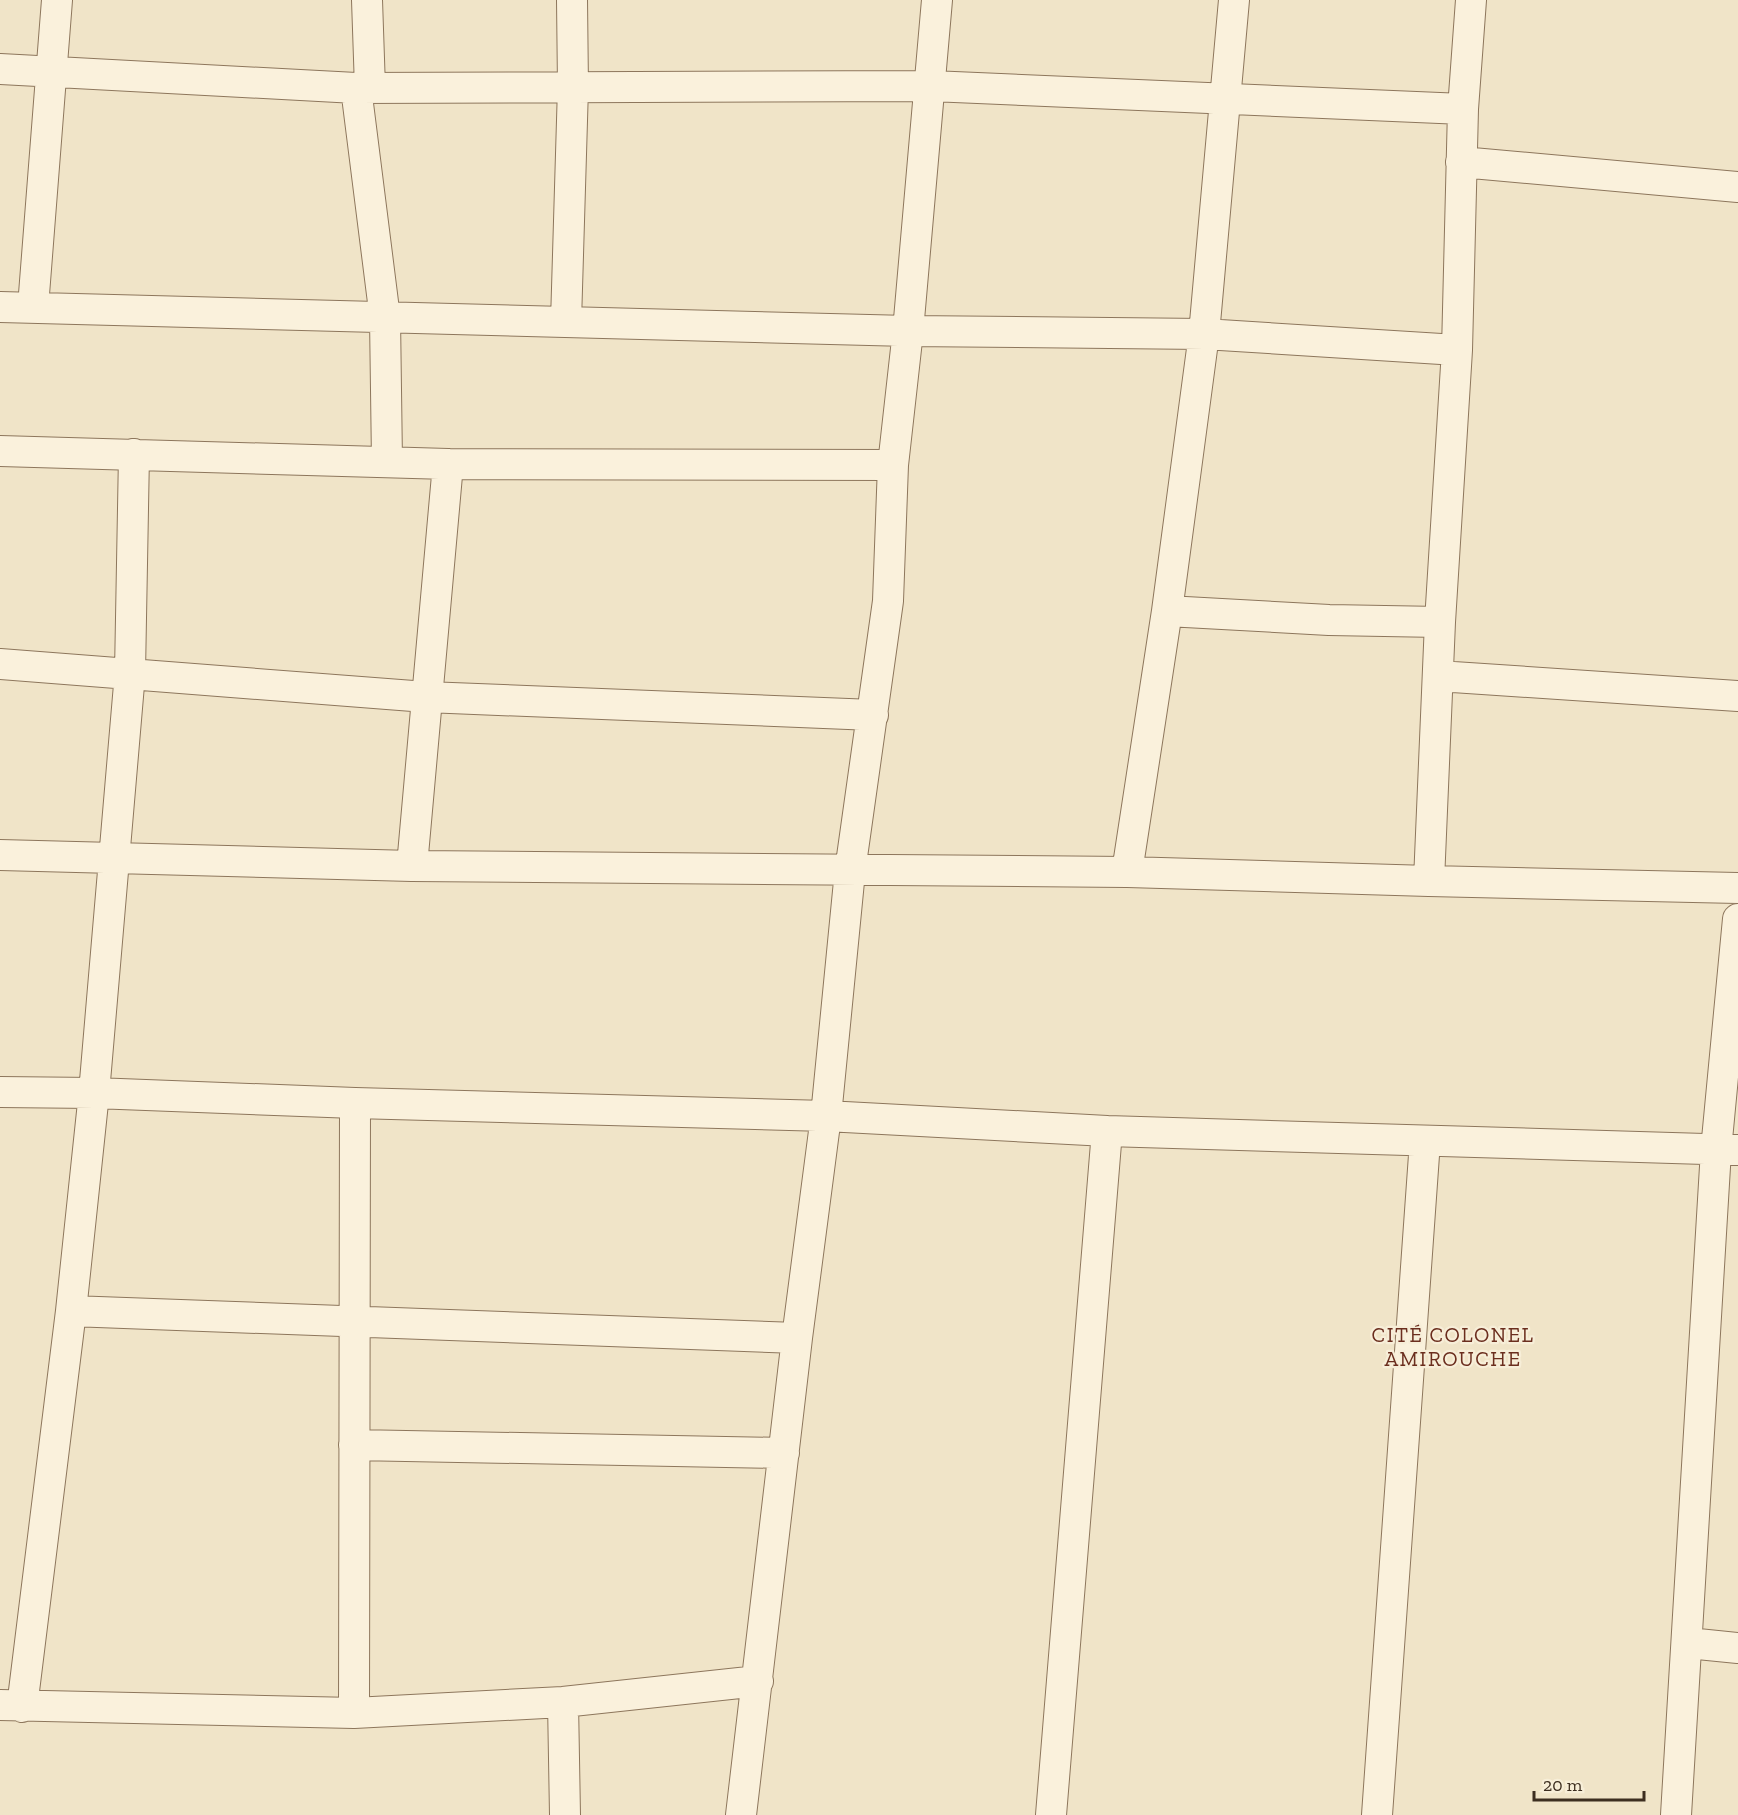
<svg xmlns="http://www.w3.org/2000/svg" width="1738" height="1815" viewBox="0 0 1738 1815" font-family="'Zilla Slab',serif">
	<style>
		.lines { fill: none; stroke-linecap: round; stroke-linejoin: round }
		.street-casing { stroke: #8d765c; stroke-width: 32 }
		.street { stroke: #faf1dc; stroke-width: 30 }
		.labels { text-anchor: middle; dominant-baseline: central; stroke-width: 4.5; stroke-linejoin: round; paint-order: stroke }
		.neighbourhood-label { font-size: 21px; letter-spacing: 1.5px; fill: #6b2e1e; stroke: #f7eed8 }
	</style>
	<rect width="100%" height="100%" fill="#f0e4c8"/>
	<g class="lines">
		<defs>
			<path id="street" d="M367,0L370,88
				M1471,0L1463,109L1457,350L1440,622L1429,881L1738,888
				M0,69L356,88L931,86L1463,109
				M356,88L385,318L387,462
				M1461,162L1738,187
				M0,307L908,331L1204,334L1457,350
				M33,307L57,0
				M566,322L573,87L572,0
				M0,451L448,464L893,465
				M1167,611L1329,620L1440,622
				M0,664L426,697L873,715
				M1438,676L1738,696
				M0,855L412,866L1127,872L1429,881
				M412,866L448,464
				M1127,872L1167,611L1204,334L1234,0
				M0,1092L94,1093L355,1103L826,1116L1107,1131
				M71,1311L797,1338
				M354,1445L784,1453
				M1688,1643L1738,1648
				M563,1702L565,1815
				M0,1705L354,1713L563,1702L758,1681
				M22,1707L71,1311L94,1093L130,673L134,454
				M354,1713L355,1103
				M741,1815L797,1338L826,1116L850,871L888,601L893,465L908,331L937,0
				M1051,1815L1107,1131L1738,1150
				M1377,1815L1425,1141
				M1676,1815L1716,1150L1738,919"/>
		</defs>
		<use href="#street" class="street-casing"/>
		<use href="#street" class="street"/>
	</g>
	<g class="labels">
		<g class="neighbourhood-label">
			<text x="1453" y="1334">CITÉ COLONEL<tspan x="1453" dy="24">AMIROUCHE</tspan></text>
		</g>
	</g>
	<path d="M1534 1791v9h110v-9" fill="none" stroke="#3d2e20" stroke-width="3"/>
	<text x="1543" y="1791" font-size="18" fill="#3d2e20" stroke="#f7eed8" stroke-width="4.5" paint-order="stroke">20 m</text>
</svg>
